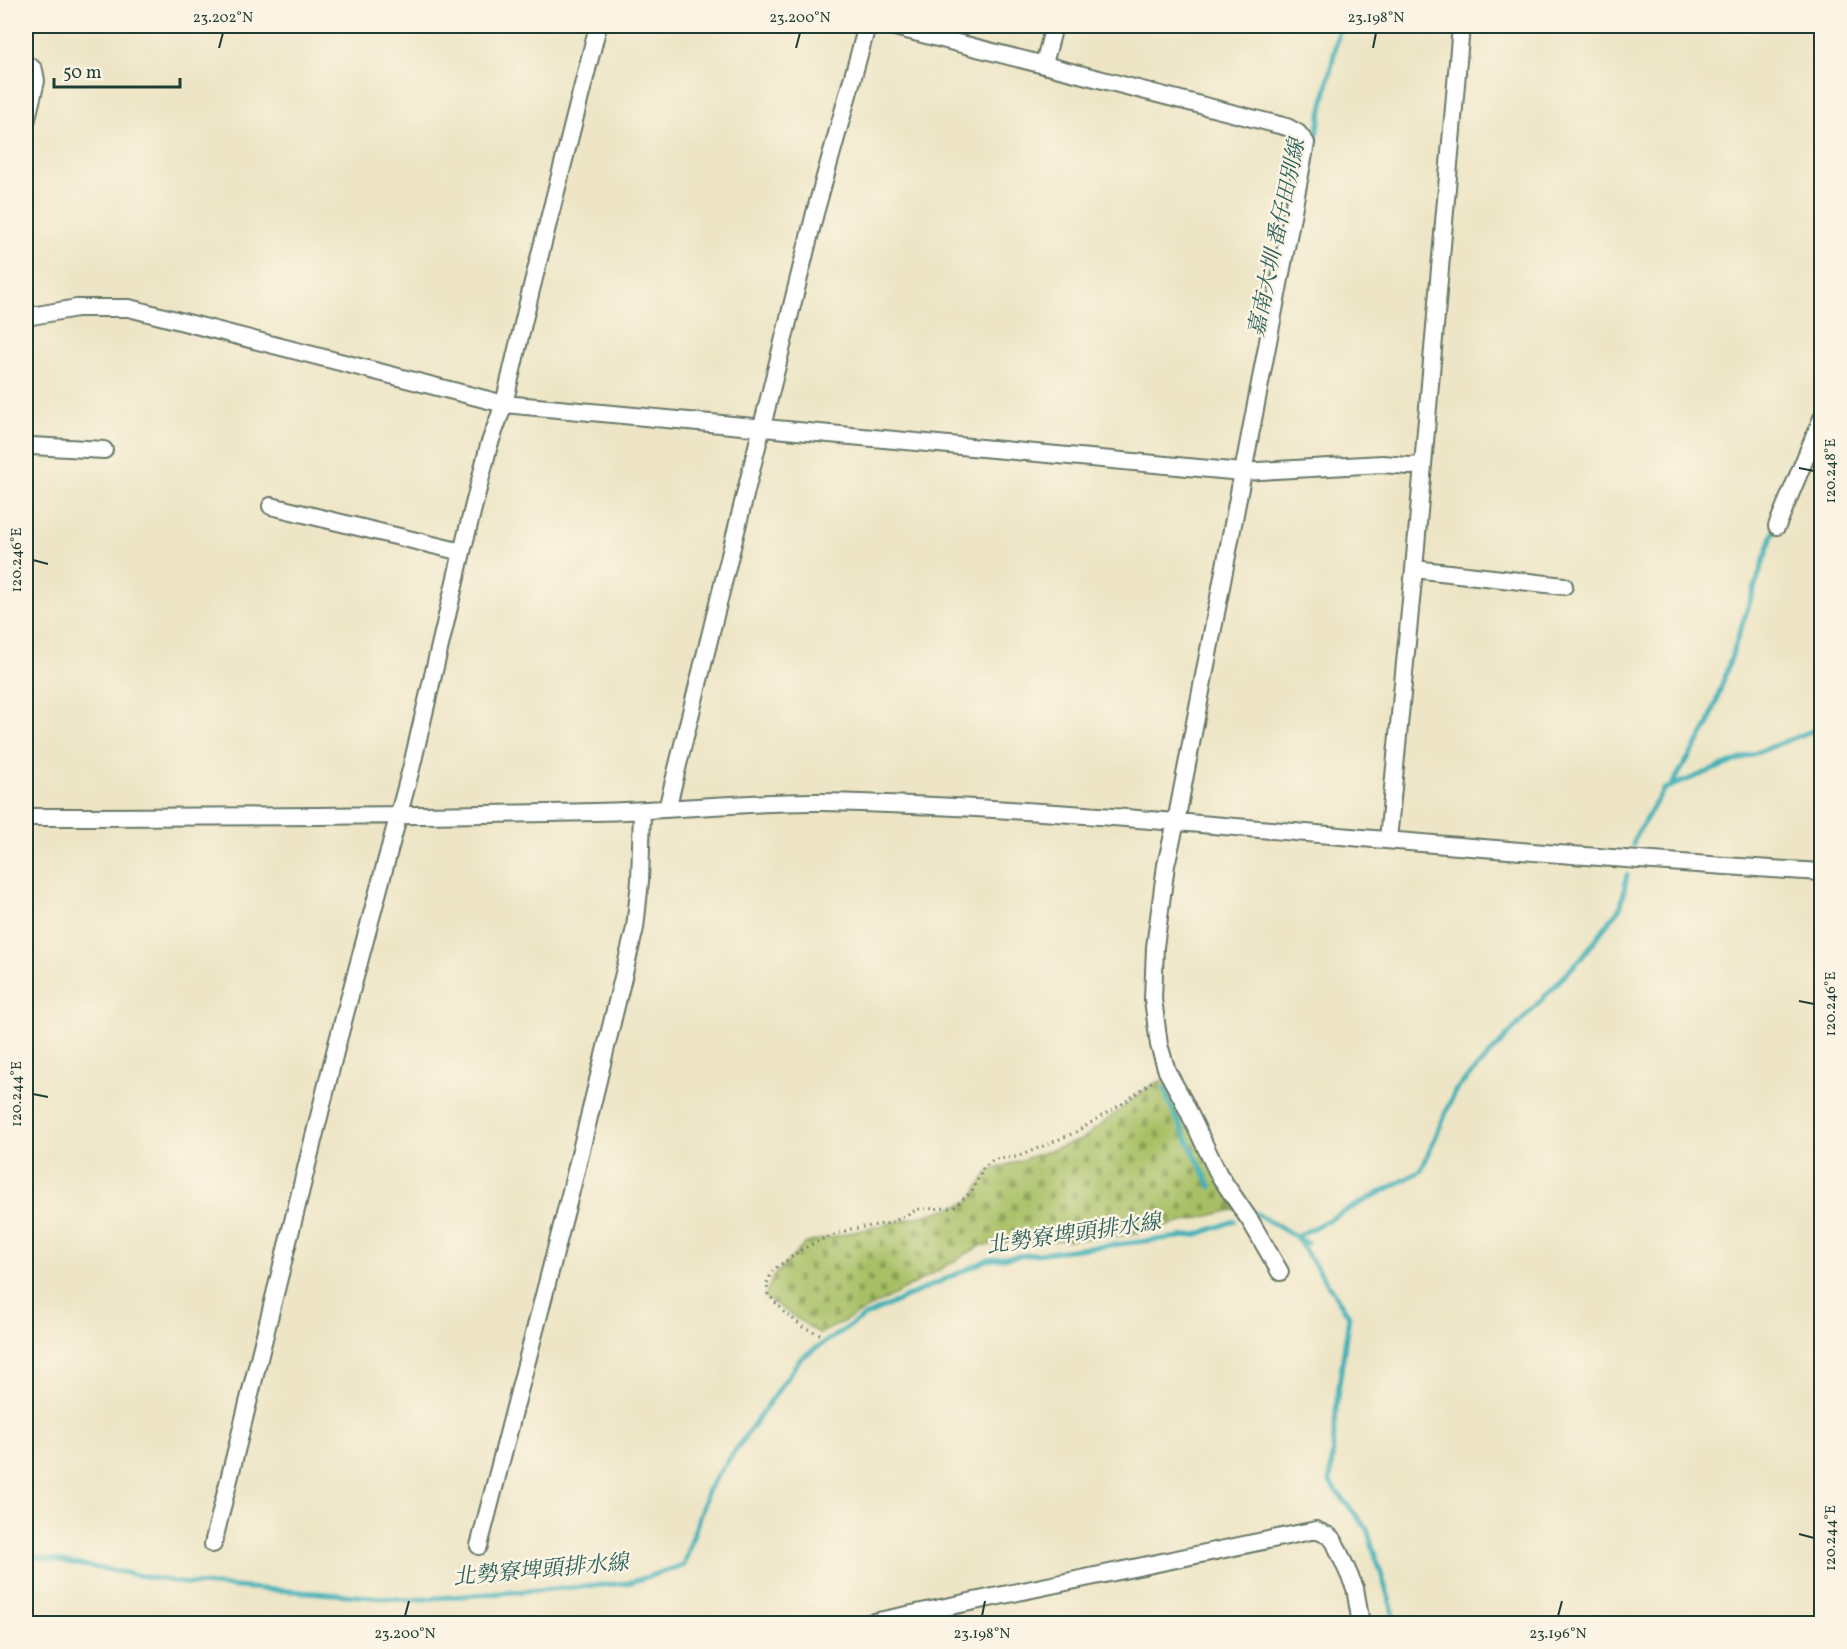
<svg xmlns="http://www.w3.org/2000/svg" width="1847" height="1649" viewBox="0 0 1847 1649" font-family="Vollkorn,'Noto Serif TC',serif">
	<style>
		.cemetery { fill: url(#cemetery-stones); stroke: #647e4c; stroke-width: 1.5 }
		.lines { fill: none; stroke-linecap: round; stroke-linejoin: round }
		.stream { stroke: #40b0b7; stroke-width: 5 }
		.minor-casing { stroke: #677867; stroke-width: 20 }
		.path { stroke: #677867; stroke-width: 3; stroke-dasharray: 1.5 4.5; stroke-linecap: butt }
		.minor { stroke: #fff; stroke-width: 16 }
		.ticks { fill: none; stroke: #1f3d34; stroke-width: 2 }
		.labels { text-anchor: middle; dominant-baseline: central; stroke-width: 5; stroke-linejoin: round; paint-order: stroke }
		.water-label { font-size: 22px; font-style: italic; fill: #29605b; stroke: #fcf5e5 }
		.neatline { fill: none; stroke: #1f3d34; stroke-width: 2 }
		.ticks-label { font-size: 15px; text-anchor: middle; fill: #1f3d34 }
	</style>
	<defs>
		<pattern id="cemetery-stones" width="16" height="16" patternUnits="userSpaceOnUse" patternTransform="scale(1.5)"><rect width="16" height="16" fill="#a8c065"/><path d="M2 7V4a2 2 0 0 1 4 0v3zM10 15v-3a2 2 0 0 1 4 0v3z" fill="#889d54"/></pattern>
	</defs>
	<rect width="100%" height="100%" fill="#fcf5e5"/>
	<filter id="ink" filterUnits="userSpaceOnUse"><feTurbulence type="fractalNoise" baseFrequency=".0167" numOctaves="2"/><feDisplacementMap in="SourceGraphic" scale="12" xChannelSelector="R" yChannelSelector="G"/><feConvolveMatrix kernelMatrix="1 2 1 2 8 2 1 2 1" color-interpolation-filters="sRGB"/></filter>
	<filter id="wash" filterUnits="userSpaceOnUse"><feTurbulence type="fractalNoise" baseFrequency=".008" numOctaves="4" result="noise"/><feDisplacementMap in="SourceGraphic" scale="24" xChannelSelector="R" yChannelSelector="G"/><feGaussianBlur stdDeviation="1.35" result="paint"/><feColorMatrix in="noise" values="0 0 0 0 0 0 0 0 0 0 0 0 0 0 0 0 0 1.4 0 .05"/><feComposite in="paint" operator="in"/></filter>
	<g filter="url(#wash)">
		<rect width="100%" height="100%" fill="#ede5c5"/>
		<path class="cemetery" d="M1163,1080L1237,1209L1126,1236L982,1245L907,1288L820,1334L764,1297L774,1276L806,1243L934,1213L969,1202L989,1171L1081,1140L1153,1084Z"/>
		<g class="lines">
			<path class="stream" d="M26,28L35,26
				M1308,174L1340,26
				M1671,786L1708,726L1775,527
				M1633,845L1635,837L1664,789L1822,727
				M1165,1088L1168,1101L1211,1187
				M1255,1213L1307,1243
				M1296,1237L1421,1171L1455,1091L1583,956L1621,906L1627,875
				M1296,1237L1349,1316L1337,1399L1330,1483L1367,1529L1397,1624
				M26,1555L182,1583L411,1600L628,1583L684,1565L708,1489L801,1358L865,1316L987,1260L1196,1235L1234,1221"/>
		</g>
	</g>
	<g filter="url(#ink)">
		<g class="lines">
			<defs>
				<path id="minor" d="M891,26L1287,127L1298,133L1306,143L1176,822L1166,865L1155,947L1153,999L1159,1045L1167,1071L1183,1100L1219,1175L1251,1222L1280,1272
					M1044,64L1054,26
					M26,69L31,67L34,70L36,81L26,122
					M26,317L77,308H129L504,404L1242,472L1382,464L1409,466L1422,465
					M26,448L32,446L104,450
					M271,506L462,552
					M1777,526L1822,418
					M1414,569L1564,586
					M667,809L815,213L867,26
					M26,817C215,817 405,816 595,812C670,811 745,801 821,802C1001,806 1182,822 1362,838C1515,851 1668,863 1822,872
					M1388,840L1414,569L1461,26
					M213,1544L337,1044L411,769L462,552L489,445L504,404L531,290L598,26
					M479,1546L571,1191L635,928L640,881L642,811
					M864,1624L1316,1530L1329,1536L1334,1541L1355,1588L1361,1624"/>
			</defs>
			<use href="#minor" class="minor-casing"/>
			<path class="path" d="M820,1334L803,1327L784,1312L768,1294L767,1283L773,1270L801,1250L820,1240L851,1229L890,1223L918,1209L953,1208L972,1191L983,1169L994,1159L1017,1157L1074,1133L1125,1102L1153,1081"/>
			<use href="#minor" class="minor"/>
		</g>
	</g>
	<path class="ticks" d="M219,48L223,33M796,48L800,33M1373,48L1376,33M1799,468L1814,471M33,560L48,564M1799,1001L1814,1004M33,1094L48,1097M1799,1534L1814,1538M405,1616L409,1601M982,1616L985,1601M1558,1616L1562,1601"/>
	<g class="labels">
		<g class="water-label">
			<text transform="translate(1278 238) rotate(-78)">嘉南大圳 番仔田別線</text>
			<text transform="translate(1074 1235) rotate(-8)">北勢寮埤頭排水線</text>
			<text transform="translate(541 1571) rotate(-5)">北勢寮埤頭排水線</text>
		</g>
	</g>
	<rect width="1847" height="1649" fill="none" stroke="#fcf5e5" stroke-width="66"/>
	<path d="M54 78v9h126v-9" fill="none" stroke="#1f3d34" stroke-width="3"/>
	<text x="63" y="78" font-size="18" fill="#1f3d34" stroke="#fcf5e5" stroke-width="4.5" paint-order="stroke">50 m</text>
	<rect x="33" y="33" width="1781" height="1583" class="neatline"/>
	<g class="ticks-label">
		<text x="223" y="22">23.202°N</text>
		<text x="800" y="22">23.200°N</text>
		<text x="1376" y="22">23.198°N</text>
		<text transform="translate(1830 471) rotate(-90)" y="5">120.248°E</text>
		<text transform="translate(16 560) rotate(-90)" y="5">120.246°E</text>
		<text transform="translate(1830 1004) rotate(-90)" y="5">120.246°E</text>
		<text transform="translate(16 1094) rotate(-90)" y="5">120.244°E</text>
		<text transform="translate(1830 1538) rotate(-90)" y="5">120.244°E</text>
		<text x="405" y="1638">23.200°N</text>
		<text x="982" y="1638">23.198°N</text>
		<text x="1558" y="1638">23.196°N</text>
	</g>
</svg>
